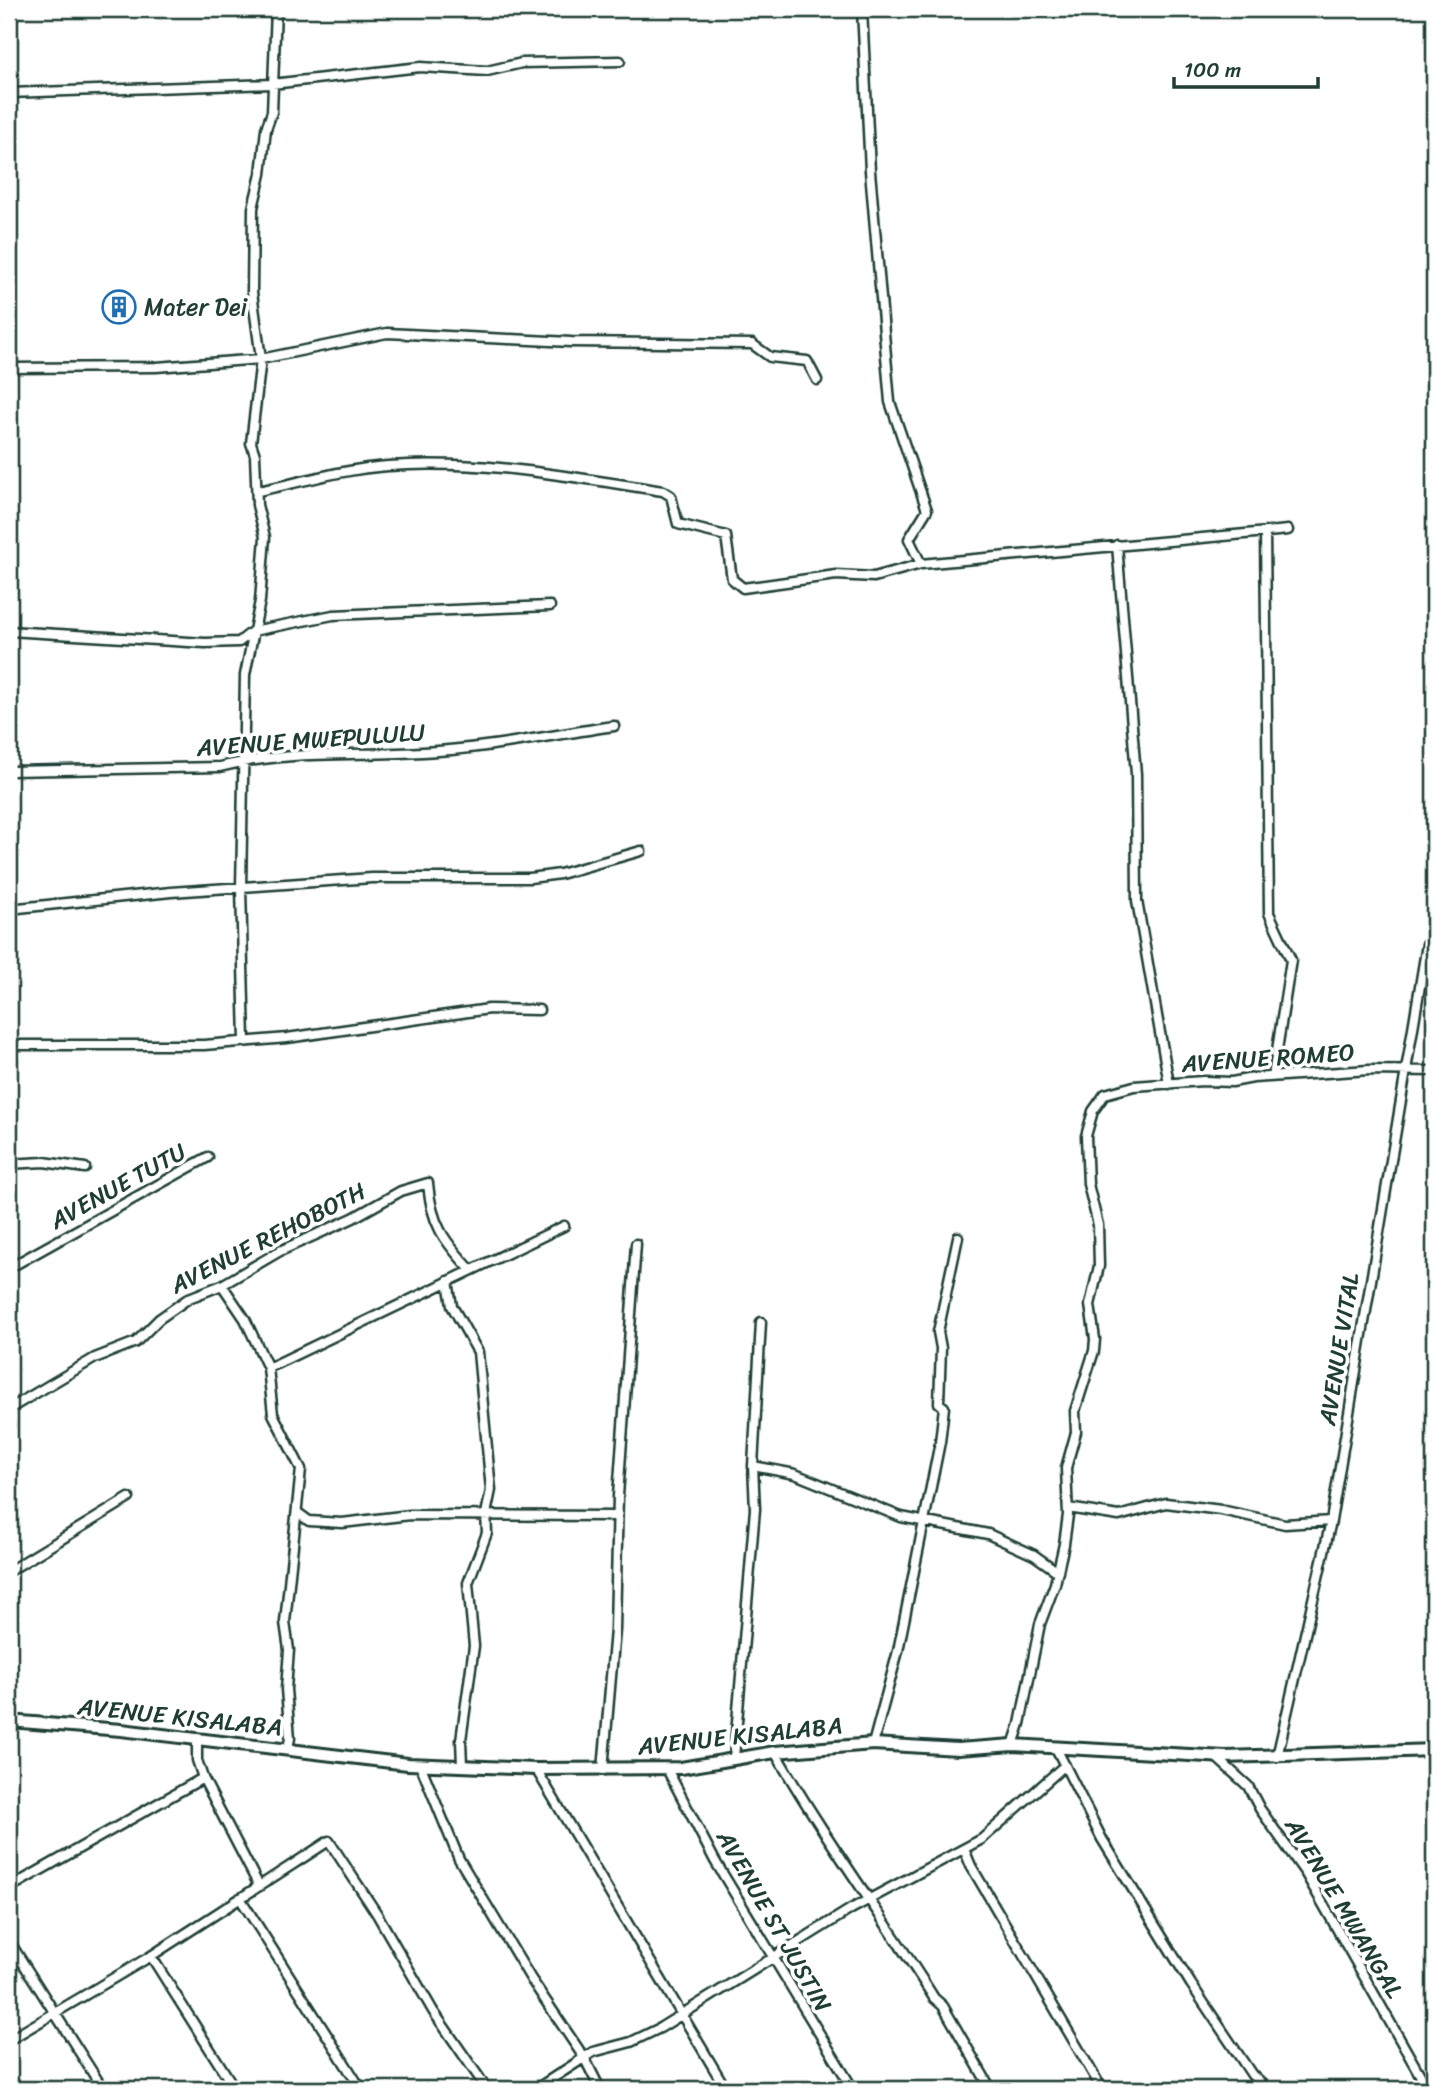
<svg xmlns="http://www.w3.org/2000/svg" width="1443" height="2098" viewBox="0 0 1443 2098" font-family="Sriracha,sans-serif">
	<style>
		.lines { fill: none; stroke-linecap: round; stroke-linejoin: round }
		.street-casing { stroke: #1f3d34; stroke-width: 13 }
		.secondary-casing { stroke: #1f3d34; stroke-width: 16 }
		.street { stroke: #fff; stroke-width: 8 }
		.secondary { stroke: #fff; stroke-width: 10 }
		.labels { text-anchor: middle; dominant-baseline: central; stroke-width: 7; stroke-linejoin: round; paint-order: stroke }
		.poi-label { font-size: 24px; fill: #1f3d34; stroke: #fff; text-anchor: start }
		.street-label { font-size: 24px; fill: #1f3d34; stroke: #fff }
	</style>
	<rect width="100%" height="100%" fill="#fff"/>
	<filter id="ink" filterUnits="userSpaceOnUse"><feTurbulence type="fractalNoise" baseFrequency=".0143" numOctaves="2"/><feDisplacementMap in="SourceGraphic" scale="14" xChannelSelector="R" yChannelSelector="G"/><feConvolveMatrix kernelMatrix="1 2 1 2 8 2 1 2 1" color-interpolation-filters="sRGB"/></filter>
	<g filter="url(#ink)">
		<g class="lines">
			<defs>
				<path id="street" d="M862,9L870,171L890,402L927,510L909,539L921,564
					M9,93L272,84L420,67L487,71L522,63L620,61
					M9,368L156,367L261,359L387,333L571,342L752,344L770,357L807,361L817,380
					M258,491C301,482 344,469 388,466C480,459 572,477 663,491L671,496L678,524L726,536L732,579L743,588L836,575L874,577L921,564L1288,530
					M1265,532L1269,913L1291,960L1273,1076
					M1117,545L1136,774L1137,901L1169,1084
					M9,631L205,643L239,642L253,631L333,615L550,606
					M9,771L220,767C286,750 356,756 423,752C486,749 551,735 614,726
					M9,909L171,892L372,878H530L560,874L641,851
					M245,1041L241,888L245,675L260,601L265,537L257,505L255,455L251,443L261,359L252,292L253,208L261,174L266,129L272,112L276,9
					M9,1045H204L287,1038L489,1009L539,1010
					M9,1164L44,1162L85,1168
					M9,1268L208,1157
					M448,1281L452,1306L478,1352L491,1490L486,1514L487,1533L468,1583L474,1646L461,1740L462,1765
					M222,1285L245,1319L268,1368L273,1414L301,1469L285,1622L289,1650L286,1689L290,1738L288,1749
					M268,1368L564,1226
					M9,1409L95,1358L136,1342L159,1319L189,1298L222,1285L280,1251L353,1218L401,1191L428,1183C431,1224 444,1241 471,1270
					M753,1466L795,1474L901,1517L988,1534L1034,1555L1058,1572
					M1068,1508L1119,1516L1166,1503L1221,1510L1285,1524L1331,1521
					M298,1513L309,1521L342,1523L410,1515L617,1516
					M9,1571L129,1498
					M197,1739V1760L203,1778L259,1886
					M873,1744L898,1651L940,1442L944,1407L939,1403L941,1348L938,1332L958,1237
					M1013,1745L1020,1724L1040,1624L1055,1584L1064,1544L1068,1515L1066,1468L1076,1432L1075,1411L1094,1351L1095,1339L1090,1305L1099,1266L1098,1225L1088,1184L1086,1136L1093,1111L1105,1094L1134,1086L1203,1081L1232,1082L1253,1078L1369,1070L1434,1071
					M1056,1748L1102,1839L1191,1984L1252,2075L1267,2089
					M1430,1751L1434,1727
					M775,1752C824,1838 882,1915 934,1998L943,2006L991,2089
					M1216,1757L1248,1786L1260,1809L1306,1874L1428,2089
					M1277,1757L1331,1521L1427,944
					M734,1758L755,1509L753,1466L761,1322
					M420,1764L459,1859L531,1979L585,2059L600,2089
					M536,1769L726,2089
					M667,1769L715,1861L853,2089
					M603,1770L615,1630L618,1496L636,1244
					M964,1849L971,1866L1102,2089
					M9,1888L203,1778
					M240,1898L361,2089
					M9,1941L103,2089
					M151,1956L235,2089
					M9,2040L151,1956L329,1841L377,1914L433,2011L487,2089
					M536,2089L593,2052L631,2042L660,2028L851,1909L982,1839L1065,1765"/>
				<path id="secondary" d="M9,1721L121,1730L408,1764L536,1769L681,1768L775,1752L873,1744L958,1749L1013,1745L1225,1757L1434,1750"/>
			</defs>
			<use href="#street" class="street-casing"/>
			<use href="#secondary" class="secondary-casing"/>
			<use href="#street" class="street"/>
			<use href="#secondary" class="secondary"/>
		</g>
	</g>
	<defs>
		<symbol id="building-ring" viewBox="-11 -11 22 22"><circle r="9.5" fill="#fff" stroke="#1f6fb2" stroke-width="1.5"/><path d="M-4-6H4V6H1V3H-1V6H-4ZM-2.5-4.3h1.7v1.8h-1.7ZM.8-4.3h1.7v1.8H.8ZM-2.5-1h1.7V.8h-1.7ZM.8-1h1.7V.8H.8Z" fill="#1f6fb2"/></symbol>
	</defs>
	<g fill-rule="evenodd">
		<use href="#building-ring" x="100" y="288" width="38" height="38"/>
	</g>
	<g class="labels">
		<g class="poi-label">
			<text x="144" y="307">Mater Dei</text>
		</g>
		<g class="street-label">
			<text transform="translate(311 740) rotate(-4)">AVENUE MWEPULULU</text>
			<text transform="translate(1268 1058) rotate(-4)">AVENUE ROMEO</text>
			<text transform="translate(118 1186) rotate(-29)">AVENUE TUTU</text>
			<text transform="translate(268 1238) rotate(-27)">AVENUE REHOBOTH</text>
			<text transform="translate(1339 1349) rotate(-81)">AVENUE VITAL</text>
			<text transform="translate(180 1717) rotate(6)">AVENUE KISALABA</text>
			<text transform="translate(740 1736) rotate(-6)">AVENUE KISALABA</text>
			<text transform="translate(1344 1908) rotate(59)">AVENUE MWANGAL</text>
			<text transform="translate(774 1921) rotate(60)">AVENUE ST JUSTIN</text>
		</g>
	</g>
	<rect width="1443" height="2098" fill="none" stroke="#fff" stroke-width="35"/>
	<rect x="18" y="18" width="1408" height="2063" fill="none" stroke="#1f3d34" stroke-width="2.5" filter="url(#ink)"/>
	<path d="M1174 77v10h144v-10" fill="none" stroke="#1f3d34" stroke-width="3.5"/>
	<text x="1184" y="77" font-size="21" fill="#1f3d34" stroke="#ffffff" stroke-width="5" paint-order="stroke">100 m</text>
</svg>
